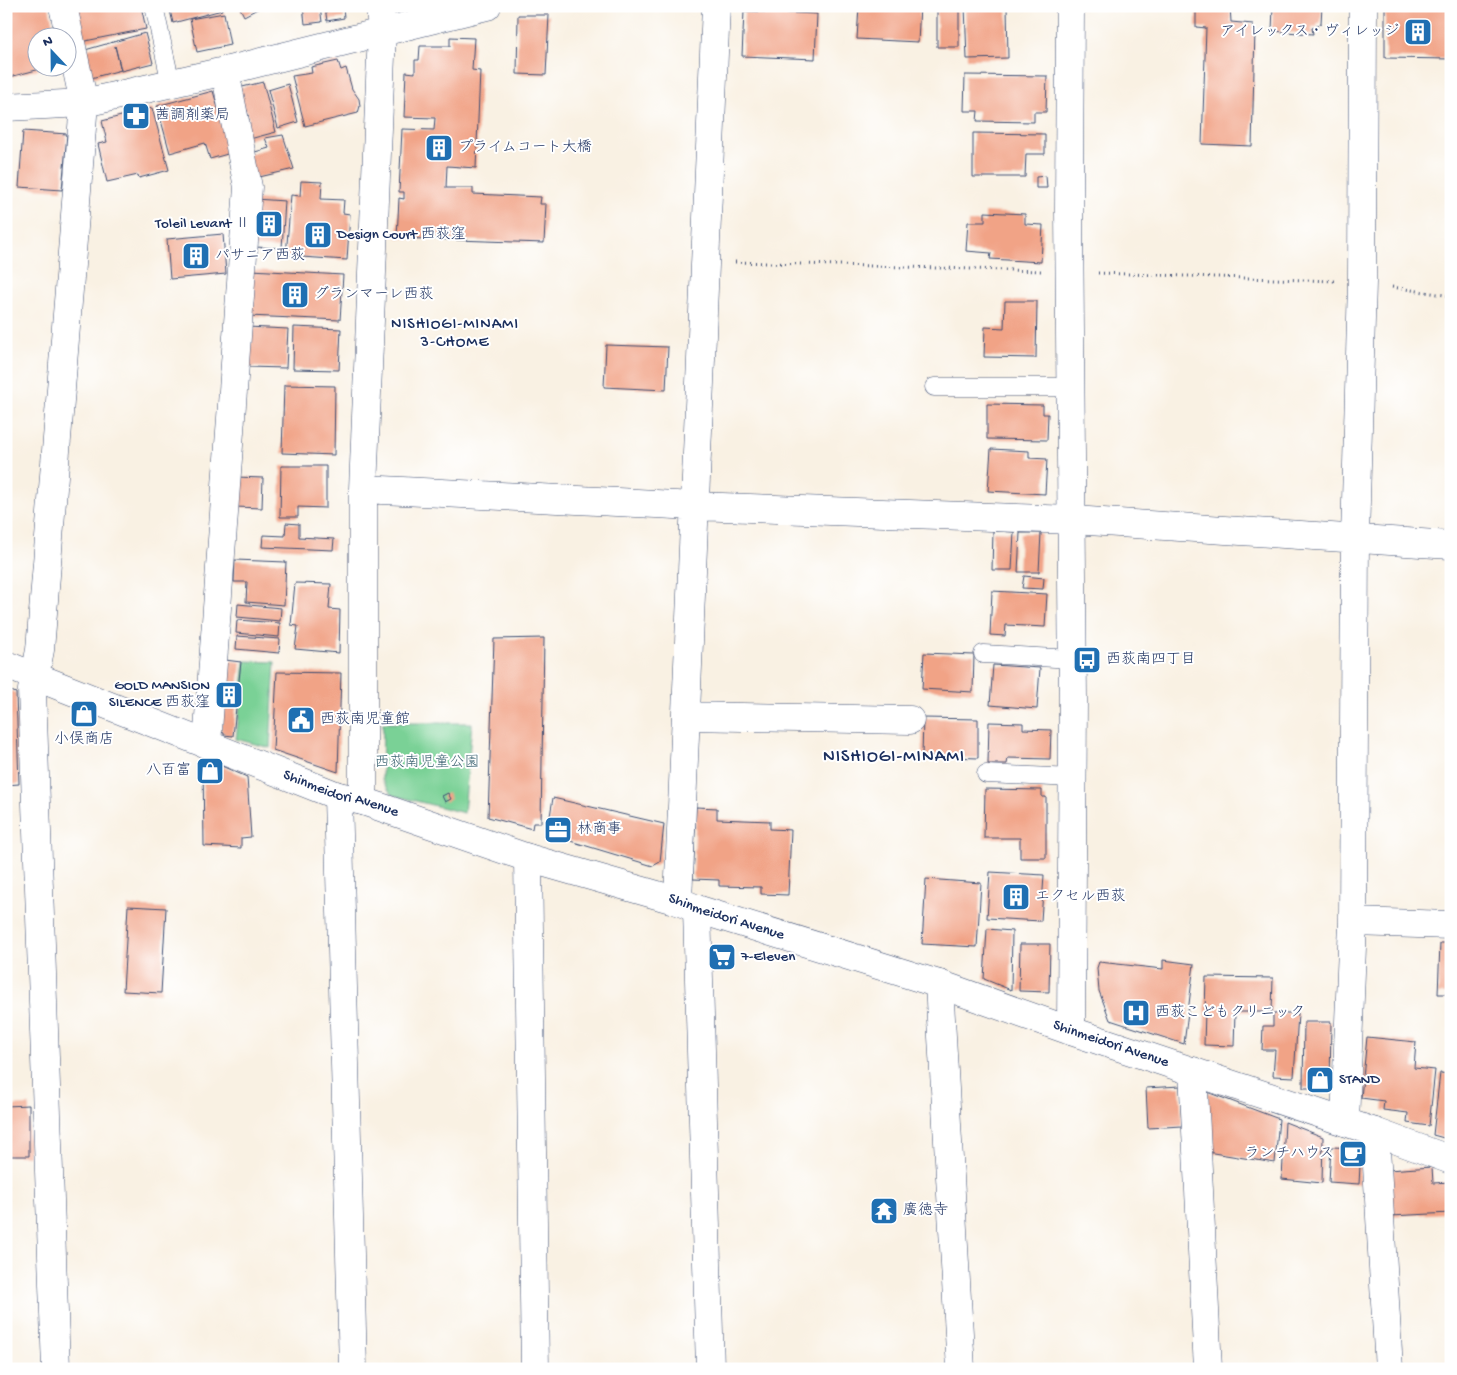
<svg xmlns="http://www.w3.org/2000/svg" width="1457" height="1375" viewBox="0 0 1457 1375" font-family="'Gochi Hand','Klee One',sans-serif">
	<style>
		.green { fill: #7ad196; stroke: #4a807a }
		.building { fill: #f1a386 }
		.lines { fill: none; stroke-linecap: round; stroke-linejoin: round }
		.service-casing { stroke: #3c4c72; stroke-width: 19 }
		.minor-casing { stroke: #3c4c72; stroke-width: 29 }
		.tertiary-casing { stroke: #3c4c72; stroke-width: 29 }
		.path { stroke: #3c4c72; stroke-width: 3; stroke-dasharray: 1 4; stroke-linecap: butt }
		.service { stroke: #fff; stroke-width: 18 }
		.minor { stroke: #fff; stroke-width: 28 }
		.tertiary { stroke: #fff; stroke-width: 28 }
		.labels { text-anchor: middle; dominant-baseline: central; stroke-width: 4; stroke-linejoin: round; paint-order: stroke }
		.poi-label { font-size: 15px; fill: #1b2f5e; stroke: #fff; text-anchor: start }
		.park-label { font-size: 15px; fill: #38606f; stroke: #fff }
		.street-label { font-size: 15px; fill: #1b2f5e; stroke: #fff }
		.neighbourhood-label { font-size: 16px; letter-spacing: 1px; fill: #1b2f5e; stroke: #fff }
		.quarter-label { font-size: 18px; letter-spacing: 1px; fill: #1b2f5e; stroke: #fff }
	</style>
	<rect width="100%" height="100%" fill="#fff"/>
	<filter id="ink" filterUnits="userSpaceOnUse"><feTurbulence type="fractalNoise" baseFrequency=".02" numOctaves="2"/><feDisplacementMap in="SourceGraphic" scale="10" xChannelSelector="R" yChannelSelector="G"/><feConvolveMatrix kernelMatrix="1 2 1 2 8 2 1 2 1" color-interpolation-filters="sRGB"/></filter>
	<filter id="wash" filterUnits="userSpaceOnUse"><feTurbulence type="fractalNoise" baseFrequency=".0096" numOctaves="4" result="noise"/><feDisplacementMap in="SourceGraphic" scale="20" xChannelSelector="R" yChannelSelector="G"/><feGaussianBlur stdDeviation="1.12" result="paint"/><feColorMatrix in="noise" values="0 0 0 0 0 0 0 0 0 0 0 0 0 0 0 0 0 1.4 0 .05"/><feComposite in="paint" operator="in"/></filter>
	<g filter="url(#wash)">
		<rect width="100%" height="100%" fill="#f9f1e3"/>
		<path class="green" d="M245,661L275,662L270,748L236,739Z
			M383,723H472L464,813L392,795L382,780Z"/>
		<g id="blocks">
			<path class="building" d="M6,6H49L56,38H38V68H44L6,78Z
				M82,6H141L146,29L80,42L73,8Z
				M169,6H221L222,10L173,23Z
				M239,6H263L244,16Z
				M303,6H320L322,22L305,24Z
				M343,6L344,18L327,21L325,7Z
				M859,6H920L918,42L857,39Z
				M937,6H959V47H937Z
				M965,6H1007L1008,58L967,59Z
				M1196,6H1230L1231,22L1253,24V30H1255L1252,146L1202,144L1206,28L1196,27Z
				M1273,6H1322L1321,23L1317,25V27L1312,28L1313,34L1272,31Z
				M1385,6H1451V59L1385,58Z
				M744,11L817,14L815,59L742,56Z
				M224,13L230,45L197,52L190,19Z
				M518,15H549L546,75L517,74Z
				M145,33L153,63L121,71L115,46L121,70L91,78L85,50Z
				M450,37L474,38L472,70L480,71L476,168L447,166L446,188H473V194L541,197L540,204H546L544,243L397,238L399,198L404,199V192H399L402,129L434,130L435,118L404,117L406,72L415,73V60H419L420,46H450Z
				M338,61L341,70L346,68L352,89L359,99L360,106L358,113L305,126L292,76L312,73L311,67Z
				M965,75L1047,76L1046,112H1034V122L977,121L978,111H964Z
				M263,82L276,132L246,140L242,122L249,120L247,110L240,111L234,89Z
				M288,84L298,122L278,128L268,90Z
				M213,91L231,153L210,159L205,143L170,153L157,106Z
				M152,108L169,170L139,178L138,175L107,182L98,144L107,142L102,121Z
				M23,131L67,134L62,190L19,187Z
				M973,133L1045,134V154H1026L1025,177H973Z
				M6,135H9L8,173H6Z
				M283,135L294,169L255,178L248,154L269,148L265,138Z
				M1046,176L1047,188H1036V177Z
				M301,181L322,182L321,199L344,200L343,213L350,214L347,260L286,256L291,195L300,196Z
				M255,199L285,201L282,248L252,247Z
				M985,212L1025,214V224L1043,225L1041,262L990,259L991,253L966,251L968,222H985Z
				M223,234L226,274L170,279L167,239Z
				M251,270L343,275L340,320L248,316Z
				M1005,301H1037L1036,358L984,357L985,327L1004,328Z
				M247,327L288,329L286,368L246,367Z
				M294,327L341,329L339,370L293,369Z
				M606,345L668,347L666,390L604,387Z
				M284,385L335,386L334,455L282,453Z
				M987,404L1043,405V414H1048L1047,440L987,439Z
				M991,449L1029,451V458L1047,459L1045,494L988,491Z
				M281,466H326V508L298,507V517H280Z
				M236,477L263,478L262,508L235,507Z
				M286,523L299,524V537L334,539L333,550L262,547L263,535L285,536Z
				M993,531L1014,532L1012,570H992Z
				M1020,533H1041L1039,572H1018Z
				M235,560L286,562L284,605L246,602L247,582H234Z
				M1024,576L1044,578L1043,589L1022,588Z
				M295,583L331,584L329,609L340,610L339,653L295,649L298,626L291,625Z
				M992,591L1047,594L1045,627L1006,625L1005,636L990,635Z
				M238,604L281,608L280,621L237,617Z
				M237,620L280,623L279,637L236,633Z
				M237,636L280,639L279,653L236,649Z
				M544,638L541,823H533L532,829L488,817L494,639Z
				M924,653L974,655L973,692L922,689Z
				M225,660L241,662L233,736L224,735V733L221,732Z
				M993,665L1040,668L1037,709L990,705Z
				M277,672L341,673L338,772L273,750Z
				M6,689L16,693L19,784L6,785Z
				M923,718L978,719V758L922,756Z
				M989,722L1023,723V729L1051,730L1050,759L1008,758L1007,764H988Z
				M203,763L217,764L247,777L251,837L241,838V848L204,846Z
				M985,789L1042,790V797H1046V858H1020V838H984Z
				M448,793L451,799L445,802L442,796Z
				M553,798L664,824L660,862L653,866L547,834Z
				M696,807L717,808V819L770,821V829L791,830L788,895L761,894V887L719,886V880L693,879Z
				M990,872L1044,875L1041,921L987,918Z
				M926,879L981,883L977,947L922,944Z
				M128,906L166,908L161,993L123,991Z
				M987,929L1012,931L1011,990L984,979Z
				M1440,943H1451V994H1438Z
				M1020,944H1050L1049,992L1019,991Z
				M1163,960L1194,964L1184,1044L1110,1020L1099,991L1097,968L1099,962L1163,969Z
				M1206,977L1273,978L1272,1012H1235L1234,1046L1204,1045Z
				M1273,1013H1298L1294,1077L1273,1076L1275,1050H1262L1263,1026H1273Z
				M1304,1022H1331L1330,1088H1327L1324,1093H1319L1315,1088H1303Z
				M1367,1037L1416,1042L1414,1068L1435,1070L1429,1126L1407,1123L1408,1113L1383,1110L1384,1101L1361,1098Z
				M1440,1073L1451,1074V1140L1433,1135Z
				M1180,1086L1182,1126L1148,1128L1146,1088Z
				M1207,1092L1279,1119L1275,1163L1207,1152Z
				M29,1105V1156H6V1106Z
				M1285,1122L1323,1137L1322,1183L1282,1179Z
				M1331,1147L1361,1148L1359,1184L1329,1182Z
				M1432,1167L1433,1183L1451,1182V1213L1390,1216L1388,1170Z"/>
		</g>
	</g>
	<g filter="url(#ink)">
		<use href="#blocks" fill-opacity="0" stroke="#3c4c72" stroke-width="1"/>
		<g class="lines">
			<defs>
				<path id="service" d="M154,6L171,84
					M934,387H1072
					M983,654L1073,659
					M986,774L1073,778"/>
				<path id="minor" d="M363,489L695,506L1073,520L1451,545
					M686,716L910,720
					M207,744L248,187L225,71
					M338,796L353,1369
					M363,801V489L382,32L380,6
					M528,858L535,1369
					M678,901L716,6
					M697,909L710,1369
					M1353,922L1451,925
					M939,984L961,1369
					M1193,1071L1208,1369
					M1345,1122L1353,922L1355,538L1362,282L1363,6
					M1375,1132L1389,1369
					M56,1369L32,690L40,650L84,103L63,6"/>
				<g id="tertiary">
					<path d="M1070,6L1069,209L1073,700L1071,1031"/>
					<path d="M6,107L84,103L225,71L487,6"/>
					<path id="s1" d="M6,665L338,796L363,801L528,858L678,901L697,909L939,984L1071,1031L1375,1132L1451,1160"/>
				</g>
			</defs>
			<use href="#service" class="service-casing"/>
			<use href="#minor" class="minor-casing"/>
			<use href="#tertiary" class="tertiary-casing"/>
			<path class="path" d="M735,262L1041,271
				M1098,273L1334,281
				M1392,287L1451,296"/>
			<use href="#service" class="service"/>
			<use href="#minor" class="minor"/>
			<use href="#tertiary" class="tertiary"/>
		</g>
	</g>
	<defs>
		<symbol id="building-square" viewBox="-11 -11 22 22"><rect x="-9" y="-9" width="18" height="18" rx="4" fill="#1f6fb2" stroke="#fff"/><path d="M-4-6H4V6H1V3H-1V6H-4ZM-2.5-4.3h1.7v1.8h-1.7ZM.8-4.3h1.7v1.8H.8ZM-2.5-1h1.7V.8h-1.7ZM.8-1h1.7V.8H.8Z" fill="#fff"/></symbol>
		<symbol id="pharmacy-square" viewBox="-11 -11 22 22"><rect x="-9" y="-9" width="18" height="18" rx="4" fill="#1f6fb2" stroke="#fff"/><path d="M-2-6h4v4h4v4h-4v4h-4v-4h-4v-4h4Z" fill="#fff"/></symbol>
		<symbol id="bus-square" viewBox="-11 -11 22 22"><rect x="-9" y="-9" width="18" height="18" rx="4" fill="#1f6fb2" stroke="#fff"/><path d="M-5-6H5V4H4V6H2V4H-2V6H-4V4H-5ZM-3.5-4V0h7V-4ZM-3.5 1.2v1.5H-2V1.2ZM2 1.2v1.5H3.5V1.2Z" fill="#fff"/></symbol>
		<symbol id="shop-square" viewBox="-11 -11 22 22"><rect x="-9" y="-9" width="18" height="18" rx="4" fill="#1f6fb2" stroke="#fff"/><path d="M-5-2.5h2.3a2.7 3.5 0 0 1 5.4 0H5L5.5 6h-11ZM-1.5-2.5h3a1.5 2.3 0 0 0-3 0Z" fill="#fff"/></symbol>
		<symbol id="civic-square" viewBox="-11 -11 22 22"><rect x="-9" y="-9" width="18" height="18" rx="4" fill="#1f6fb2" stroke="#fff"/><path d="M-.6-6.5H3V-4.5H.6V-3L4-1V1h2V6H-6V1h2V-1L-.6-3ZM-1.2 2.5V6h2.4V2.5Z" fill="#fff"/></symbol>
		<symbol id="office-square" viewBox="-11 -11 22 22"><rect x="-9" y="-9" width="18" height="18" rx="4" fill="#1f6fb2" stroke="#fff"/><path d="M-6-3h4V-5.5h4V-3h4V5H-6ZM-1-4.5V-3h2v-1.5ZM-6 0V1H6V0Z" fill="#fff"/></symbol>
		<symbol id="supermarket-square" viewBox="-11 -11 22 22"><rect x="-9" y="-9" width="18" height="18" rx="4" fill="#1f6fb2" stroke="#fff"/><path d="M-6-5.5h2.5l.6 2H6L4.5 2H-2.5L-4.4-4H-6ZM-1.5 3.2a1.3 1.3 0 1 0 .1 0ZM3 3.2a1.3 1.3 0 1 0 .1 0Z" fill="#fff"/></symbol>
		<symbol id="hospital-square" viewBox="-11 -11 22 22"><rect x="-9" y="-9" width="18" height="18" rx="4" fill="#1f6fb2" stroke="#fff"/><path d="M-5-5h3v3.5h4V-5h3V5h-3V1.5h-4V5h-3Z" fill="#fff"/></symbol>
		<symbol id="cafe-square" viewBox="-11 -11 22 22"><rect x="-9" y="-9" width="18" height="18" rx="4" fill="#1f6fb2" stroke="#fff"/><path d="M-5.5-4.5H6V0H3Q3 3.5 0 3.5H-2.5Q-5.5 3.5-5.5 0ZM3-3.2v2h1.7v-2ZM-6 4.5H4V6H-6Z" fill="#fff"/></symbol>
		<symbol id="temple-square" viewBox="-11 -11 22 22"><rect x="-9" y="-9" width="18" height="18" rx="4" fill="#1f6fb2" stroke="#fff"/><path d="M0-6L5-2H3V0L6.5 2.5H4V6H1.5V3h-3V6H-4V2.5H-6.5L-3 0V-2H-5Z" fill="#fff"/></symbol>
	</defs>
	<g fill-rule="evenodd">
		<use href="#building-square" x="1402" y="16" width="32" height="32"/>
		<use href="#pharmacy-square" x="120" y="100" width="32" height="32"/>
		<use href="#building-square" x="423" y="132" width="32" height="32"/>
		<use href="#building-square" x="253" y="208" width="32" height="32"/>
		<use href="#building-square" x="302" y="219" width="32" height="32"/>
		<use href="#building-square" x="180" y="240" width="32" height="32"/>
		<use href="#building-square" x="279" y="279" width="32" height="32"/>
		<use href="#bus-square" x="1071" y="644" width="32" height="32"/>
		<use href="#building-square" x="213" y="679" width="32" height="32"/>
		<use href="#shop-square" x="68" y="698" width="32" height="32"/>
		<use href="#civic-square" x="285" y="704" width="32" height="32"/>
		<use href="#shop-square" x="194" y="755" width="32" height="32"/>
		<use href="#office-square" x="542" y="814" width="32" height="32"/>
		<use href="#building-square" x="1000" y="881" width="32" height="32"/>
		<use href="#supermarket-square" x="706" y="941" width="32" height="32"/>
		<use href="#hospital-square" x="1120" y="997" width="32" height="32"/>
		<use href="#shop-square" x="1304" y="1064" width="32" height="32"/>
		<use href="#cafe-square" x="1337" y="1138" width="32" height="32"/>
		<use href="#temple-square" x="868" y="1195" width="32" height="32"/>
	</g>
	<g class="labels">
		<g class="poi-label">
			<text x="1399" y="32" text-anchor="end">アイレックス・ヴィレッジ</text>
			<text x="155" y="116">茜調剤薬局</text>
			<text x="458" y="148">プライムコート大橋</text>
			<text x="250" y="224" text-anchor="end">Toleil Levant Ⅱ</text>
			<text x="337" y="235">Design Court 西荻窪</text>
			<text x="215" y="256">パサニア西荻</text>
			<text x="314" y="295">グランマーレ西荻</text>
			<text x="1106" y="660">西荻南四丁目</text>
			<text x="210" y="686" text-anchor="end">GOLD MANSION<tspan x="210" dy="17">SILENCE 西荻窪</tspan></text>
			<text x="320" y="720">西荻南児童館</text>
			<text x="84" y="740" text-anchor="middle">小俣商店</text>
			<text x="191" y="771" text-anchor="end">八百富</text>
			<text x="577" y="830">林商事</text>
			<text x="1035" y="897">エクセル西荻</text>
			<text x="741" y="957">7-Eleven</text>
			<text x="1155" y="1013">西荻こどもクリニック</text>
			<text x="1339" y="1080">STAND</text>
			<text x="1334" y="1154" text-anchor="end">ランチハウス</text>
			<text x="903" y="1211">廣徳寺</text>
		</g>
		<g class="park-label">
			<text x="427" y="763">西荻南児童公園</text>
		</g>
		<g class="street-label">
			<text stroke="none"><textPath href="#s1" startOffset="359">Shinmeidori Avenue</textPath></text>
			<text stroke="none"><textPath href="#s1" startOffset="764">Shinmeidori Avenue</textPath></text>
			<text stroke="none"><textPath href="#s1" startOffset="1169">Shinmeidori Avenue</textPath></text>
		</g>
		<g class="neighbourhood-label">
			<text x="455" y="325">NISHIOGI-MINAMI<tspan x="455" dy="18">3-CHOME</tspan></text>
		</g>
		<g class="quarter-label">
			<text x="894" y="757">NISHIOGI-MINAMI</text>
		</g>
	</g>
	<rect width="1457" height="1375" fill="none" stroke="#fff" stroke-width="25"/>
	<g transform="translate(52 52) rotate(338)"><circle r="24" fill="#ffffff" stroke="#a4acbf"/>
	<path d="M0-4L9 19L0 12L-9 19Z" fill="#1f6fb2"/>
	<text y="-8" font-size="14" font-weight="bold" text-anchor="middle" fill="#1b2f5e">N</text>
	</g>
</svg>
